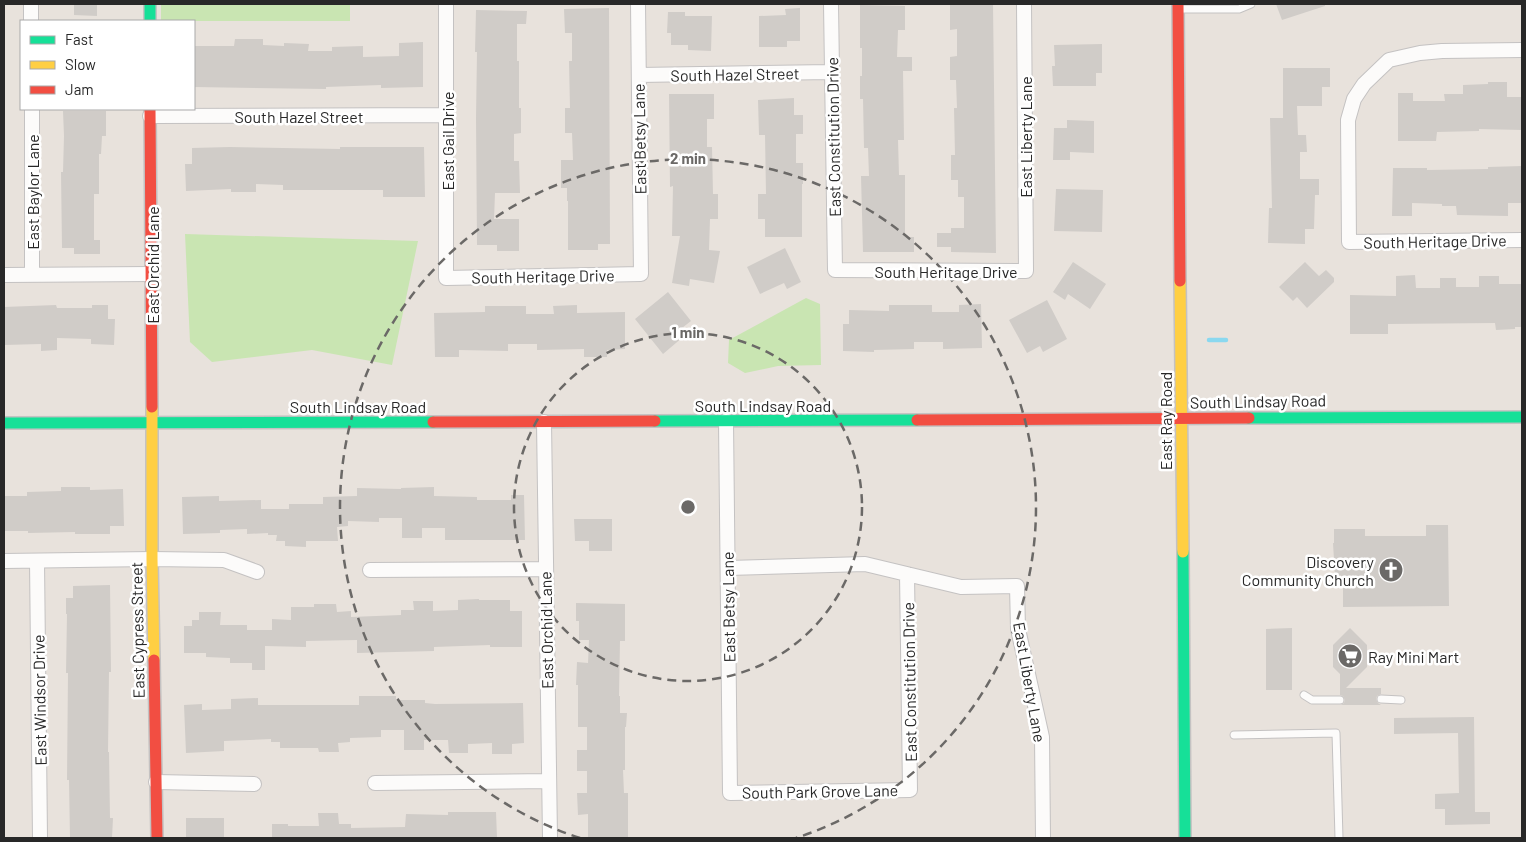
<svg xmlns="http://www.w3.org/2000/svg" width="1526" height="842" viewBox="0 0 1526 842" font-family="Barlow,sans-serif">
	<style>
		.green { fill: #c9e5b2 }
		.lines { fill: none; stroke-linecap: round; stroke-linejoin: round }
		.stream { stroke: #8ad8ef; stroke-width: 4.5 }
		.building { fill: #d0ccc8 }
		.lane-casing { stroke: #c4c2c2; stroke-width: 9 }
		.street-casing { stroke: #c4c2c2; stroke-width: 16 }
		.fast-casing { stroke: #c4c2c2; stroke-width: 14 }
		.slow-casing { stroke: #c4c2c2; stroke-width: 14 }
		.jam-casing { stroke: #c4c2c2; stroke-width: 14 }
		.lane { stroke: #fcfbfa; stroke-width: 7 }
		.street { stroke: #fcfbfa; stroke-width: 14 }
		.fast { stroke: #16e098; stroke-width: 11 }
		.slow { stroke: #ffcf43; stroke-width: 11 }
		.jam { stroke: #f24e42; stroke-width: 11 }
		.ring { fill: none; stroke: #6b6967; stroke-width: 2.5; stroke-dasharray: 9 6 }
		.labels { text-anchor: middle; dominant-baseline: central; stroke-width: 5; stroke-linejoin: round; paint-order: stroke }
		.street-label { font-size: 16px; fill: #282828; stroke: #fff }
		.poi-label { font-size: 16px; fill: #282828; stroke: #fff; text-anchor: end }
		.centre { fill: #6b6967; stroke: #fff; stroke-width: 2.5 }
		.ring-label { font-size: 15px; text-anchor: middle; font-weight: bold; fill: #6b6967; stroke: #fff; stroke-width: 5; stroke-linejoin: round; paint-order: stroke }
	</style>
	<rect width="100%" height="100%" fill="#e8e2dc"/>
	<path class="green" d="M161,4H350V21H161Z
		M185,234L418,241L392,365L312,350L212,362L190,342Z
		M806,298L820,304L821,365L778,366L745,373L728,363L729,340Z"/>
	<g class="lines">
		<path class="stream" d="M1209,340H1226"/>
	</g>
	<path class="building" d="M74,4H97V16L74,15Z
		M950,4H993L996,253L951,252V247H937V233H951V228H964V197H958V180H951V155H955L954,108H957L956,80H950V57L957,56V29L950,30Z
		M1276,4H1325V6L1282,20Z
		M860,5L905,6V30H898L897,57H912V71H903L904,140H898L899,175H905V237H914V252H863L861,176H869L868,148H864L863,99H860V76H862V48H860Z
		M609,8L610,244H598V250H568V201H567V188H561V160H573L572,133H565V108H570L569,61H572V33H565L564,9Z
		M800,8V41H787V47H759V16L786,15L785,9Z
		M476,10L527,11L526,24H517V61H519V108H521V133L514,134V161H519L520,193H495L494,219H519V251H497V245H477L476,118L477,52H475Z
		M668,12H685V16H712L711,51L688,50V45H671V33H667Z
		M235,39H263V45L284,46V43L309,44L308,51H332V47L363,46V57L399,56V43L423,42V87L381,88V85L326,87V89L194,87V46H234Z
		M1102,44V73H1096V86H1053L1052,66H1055L1054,45Z
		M1283,68H1330V87H1322V106H1297L1298,135H1306L1307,152H1300V179H1319V195H1315L1314,229H1305V244L1268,243L1269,208H1272L1270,118H1283Z
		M1488,82H1507V97H1522V130L1479,129V131L1437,132L1436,141H1398V93H1413V101H1445L1444,94H1463V85L1488,84Z
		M669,94H714V119H707V147H712L713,194H718V219H710L709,250L720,251L714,283L690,279L689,286L672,283L680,236H672L673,186L670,187Z
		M794,98V115H803V134H796V163H803V184H802V237H765V219H758V194H766L765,135H759L758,100Z
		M63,111H106V136H102L101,154H99V194H94V240H100V254H74V248H62L61,172H63L64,136Z
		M1067,120L1094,121V153L1070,152V160H1053L1054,128H1067Z
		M230,147L340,149V147H424L425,197H383V190H283V185L256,184V192H231V189L186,191L185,164H192V148Z
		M1522,166V203H1508V216L1457,215L1456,206H1442V204L1412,203V216H1392L1393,168H1427V170L1488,169V167Z
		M1056,189L1103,190L1102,232L1054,231Z
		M785,248L801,282L787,289L784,283L760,294L747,267Z
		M1073,262L1106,284L1090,309L1068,294L1065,300L1053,292Z
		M1305,262L1319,276L1326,270L1334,278V282L1307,308L1297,297L1293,301L1279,287Z
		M1415,275L1416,288H1440V278H1456V287H1479V276H1499V284H1522V327H1515V329L1496,330L1495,323L1388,324V334H1350V295L1396,296V276Z
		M668,292L691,321L678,331L683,337L663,354L635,319Z
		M1047,300L1067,339L1043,352L1040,346L1027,353L1009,320Z
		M981,304L982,348L943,349V342H914V349L874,350V352L843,351V324H849V310L889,311V305H932V312H959V305Z
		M56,305L57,308H92V305H108V319H115L114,345L91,344V339L57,338V350L41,351V344L4,345V307Z
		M577,305V313L625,312V349L607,350V357H584V349L537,350V344H508V351L459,350V357H435L434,313L485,312V306H526V314H554L553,306Z
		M61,487H90V490L123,489L124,526H110V534H75V532L28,533V531H4V496H27V492L61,491Z
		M434,487V496L477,497V500H511V495H524L525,540H445V528H422V538H402V518H379V522L348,521V526L337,527L338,541H306V547L285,546V541H276L277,535H268V533L247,534V529L220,530V533L183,534L182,497L219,496V501L261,500V509H289V504H323V497L357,496V488L401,489V488Z
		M574,519H612V551H589V541H575Z
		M1426,525H1448L1449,606L1343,607V577H1335L1333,543H1334V529H1365V536H1426Z
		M110,585L111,672H109L108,752H109L110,818H113L112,838H70L69,780H67L68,673H66L67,614H66V598H73V586Z
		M479,599V600H510V611H522V647H490V645L434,647V651L357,653V640L306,641V647L265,646V670H252V663H230V658L206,657V653H184V626H192V620H199V612H221L220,625H247V630H272V619L291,620V607H314V604H336L337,612L351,611V617L401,615V610H414L413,601H433V611L458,610V600Z
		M576,603L625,604V641H620L619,696H620V713H627L626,727H625V770H623L624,793H628V838H588V814L578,815L577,793H587V771H577V750H587V727H578V685H576L577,662L588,663L589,640H579V621H576Z
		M1292,628V690H1266V629Z
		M1350,628L1367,645V667L1346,688H1381V694L1377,696L1376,699L1378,703L1381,705H1341L1344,703L1345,700L1343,696L1340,695V674L1333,667V645Z
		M359,696H396V700H425V703L435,704L523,703L524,743L512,744V754H492V743L468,744V753H449L448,740H424V750H404V730H381V737L350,738V742L338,743L339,752H319L318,748H280V742H271V739L224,741V751L186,753L184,705L202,704V710L231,709V699L258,698V705H359Z
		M1474,717L1475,812H1490V824L1445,825V809H1435V794L1459,793L1458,733L1394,734V718Z
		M448,812H496L497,838H272V824H288V826H319L318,813H338L339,824H351V828L405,827L406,814L448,815Z
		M186,818H224V838H186Z"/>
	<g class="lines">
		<defs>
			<path id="lane" d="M1180,9H1239L1251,4
				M1304,695L1312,700H1340
				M1381,699L1401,700
				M1234,735L1336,733L1339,838"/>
			<path id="street" d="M31,4V21
				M446,4V278L641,274L638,4
				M831,4L835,270L1026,271L1024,4
				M1522,50L1442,51L1420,53L1389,60L1364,84L1354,99L1348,120L1349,242L1522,240
				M639,75L831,72
				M32,109V275
				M150,116L447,115
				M4,275L152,274
				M726,421L730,793L910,790L907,574
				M544,422L550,838
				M4,561L152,559L224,560L257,572
				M37,561L40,838
				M728,568L865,564L961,587L1017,586L1018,629L1042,737L1043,838
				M370,570L545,569
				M156,782L254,784
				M375,783L549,781"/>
			<path id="fast" d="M150,4V21
				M1249,418L1522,417
				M655,421L917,420
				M4,423L433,422
				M1183,552L1185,838"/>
			<path id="slow" d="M1180,281L1183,552
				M152,407V559L154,660"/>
			<path id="jam" d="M1178,4L1180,281
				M150,109L152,407
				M917,420L1249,418
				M433,422L655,421
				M154,660L157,838"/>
		</defs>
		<use href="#lane" class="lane-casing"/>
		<use href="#street" class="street-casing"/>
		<use href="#fast" class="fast-casing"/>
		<use href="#slow" class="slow-casing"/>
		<use href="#jam" class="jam-casing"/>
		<use href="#lane" class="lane"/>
		<use href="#street" class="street"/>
		<use href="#fast" class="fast"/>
		<use href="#slow" class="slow"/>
		<use href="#jam" class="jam"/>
	</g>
	<g class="ring">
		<circle cx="688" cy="507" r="174"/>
		<path d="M580 838A348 348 0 1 1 796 838"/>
	</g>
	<defs>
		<symbol id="church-disc" viewBox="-11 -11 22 22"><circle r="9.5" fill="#6b6967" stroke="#fff"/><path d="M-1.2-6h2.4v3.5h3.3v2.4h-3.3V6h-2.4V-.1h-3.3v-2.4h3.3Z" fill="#fff"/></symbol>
		<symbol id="supermarket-disc" viewBox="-11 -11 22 22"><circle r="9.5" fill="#6b6967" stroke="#fff"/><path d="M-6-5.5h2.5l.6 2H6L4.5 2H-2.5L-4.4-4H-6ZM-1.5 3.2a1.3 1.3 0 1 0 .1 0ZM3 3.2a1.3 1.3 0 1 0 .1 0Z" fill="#fff"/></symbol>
	</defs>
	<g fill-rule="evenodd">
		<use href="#church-disc" x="1377" y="556" width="28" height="28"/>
		<use href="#supermarket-disc" x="1336" y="642" width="28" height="28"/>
	</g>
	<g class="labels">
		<g class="street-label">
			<text transform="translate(735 74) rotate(-1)">South Hazel Street</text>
			<text x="299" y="116">South Hazel Street</text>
			<text transform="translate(833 137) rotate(-91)">East Constitution Drive</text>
			<text transform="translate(1025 137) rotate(-90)">East Liberty Lane</text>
			<text transform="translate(639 139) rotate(-91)">East Betsy Lane</text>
			<text transform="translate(447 141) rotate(-90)">East Gail Drive</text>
			<text transform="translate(32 192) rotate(-90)">East Baylor Lane</text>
			<text transform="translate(1435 241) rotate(-1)">South Heritage Drive</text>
			<text transform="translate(152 265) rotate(-90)">East Orchid Lane</text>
			<text x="946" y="271">South Heritage Drive</text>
			<text transform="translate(543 276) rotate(-1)">South Heritage Drive</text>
			<text transform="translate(1258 401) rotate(-1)">South Lindsay Road</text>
			<text x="763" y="405">South Lindsay Road</text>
			<text x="358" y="406">South Lindsay Road</text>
			<text transform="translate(1165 421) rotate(-90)">East Ray Road</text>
			<text transform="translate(728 607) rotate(-91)">East Betsy Lane</text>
			<text transform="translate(137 630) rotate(-91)">East Cypress Street</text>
			<text transform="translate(546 630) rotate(-91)">East Orchid Lane</text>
			<text transform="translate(909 682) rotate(-91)">East Constitution Drive</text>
			<text transform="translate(1030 682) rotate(80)">East Liberty Lane</text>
			<text transform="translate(39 700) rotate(-91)">East Windsor Drive</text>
			<text transform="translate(820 791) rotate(-1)">South Park Grove Lane</text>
		</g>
		<g class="poi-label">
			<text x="1374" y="561">Discovery<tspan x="1374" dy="18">Community Church</tspan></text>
			<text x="1368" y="656" text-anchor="start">Ray Mini Mart</text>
		</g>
	</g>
	<circle cx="688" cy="507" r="8" class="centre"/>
	<g class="ring-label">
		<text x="688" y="164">2 min</text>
		<text x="688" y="338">1 min</text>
	</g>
	<rect width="1526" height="842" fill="none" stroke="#282828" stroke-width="10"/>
	<rect x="20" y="20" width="175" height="90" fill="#ffffff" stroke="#a9a9a9"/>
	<rect x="30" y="36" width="25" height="8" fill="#16e098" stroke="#a9a9a9"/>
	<text x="65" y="45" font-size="15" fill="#282828">Fast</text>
	<rect x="30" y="61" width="25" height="8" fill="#ffcf43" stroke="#a9a9a9"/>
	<text x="65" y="70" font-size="15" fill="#282828">Slow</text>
	<rect x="30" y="86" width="25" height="8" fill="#f24e42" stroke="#a9a9a9"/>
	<text x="65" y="95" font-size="15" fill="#282828">Jam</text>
</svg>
